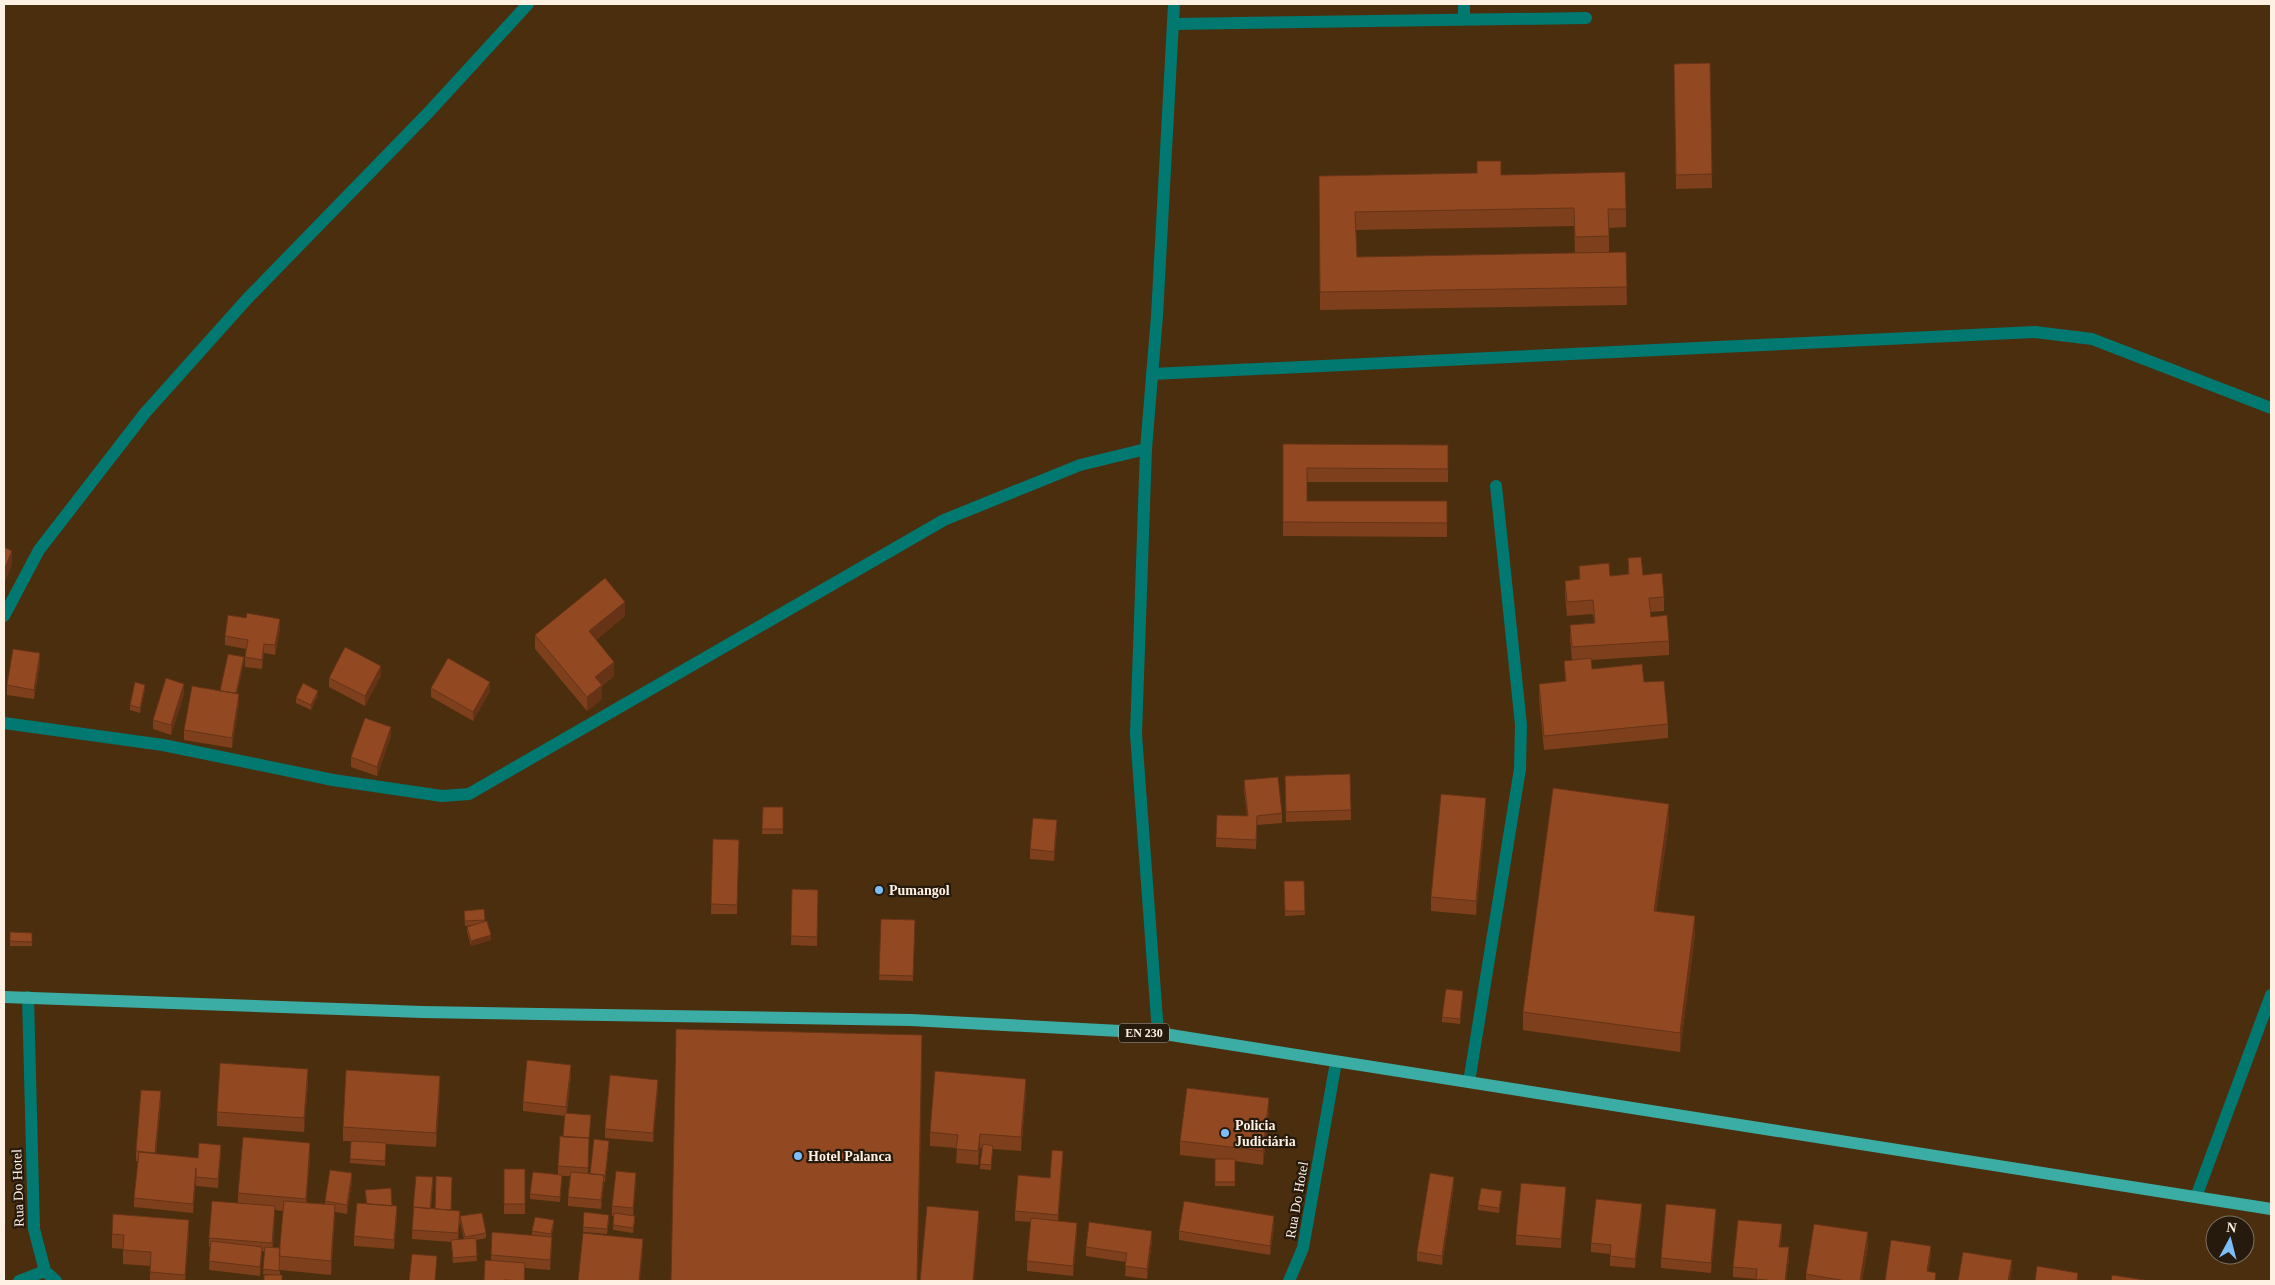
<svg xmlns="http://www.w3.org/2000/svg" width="2275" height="1285" viewBox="0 0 2275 1285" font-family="Georgia,serif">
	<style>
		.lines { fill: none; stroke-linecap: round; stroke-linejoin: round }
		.minor { stroke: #017870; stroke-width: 12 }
		.tertiary { stroke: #017870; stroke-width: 12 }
		.primary { stroke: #3bada4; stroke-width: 12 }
		.wall { fill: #7e3f1c; fill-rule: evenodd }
		.shaded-wall { fill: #663317 }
		.building { fill: #924921; stroke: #663317 }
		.poi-dot { fill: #7dbef9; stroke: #261a0c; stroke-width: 2 }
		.labels { text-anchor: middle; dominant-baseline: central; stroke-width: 4.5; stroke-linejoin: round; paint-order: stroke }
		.shield { fill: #261a0c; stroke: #bdb0a2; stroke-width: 1 }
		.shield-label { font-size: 12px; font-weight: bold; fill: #fef0e2 }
		.poi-label { font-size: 14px; font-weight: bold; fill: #fef0e2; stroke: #261a0c; text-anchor: start }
		.street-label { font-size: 14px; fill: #fef0e2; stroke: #261a0c }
	</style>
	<rect width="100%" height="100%" fill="#4a2e0d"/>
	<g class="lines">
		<path class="minor" d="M1464,20V4
			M1173,24L1586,18
			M1152,374L2035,332L2092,339L2271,408
			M4,616L39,550L145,413L247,299L428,113L528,4
			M4,723L163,745L333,780L442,796L469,794L944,520L1080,465L1146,449
			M28,997L34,1229L45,1271L56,1281
			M1469,1082L1520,769L1521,725L1496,486
			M2196,1197L2271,995
			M19,1281L45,1271
			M1289,1281L1303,1248L1336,1062"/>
		<path class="tertiary" d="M1158,1033L1136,734L1146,449L1157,316L1174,4"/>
		<path class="primary" d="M4,997L422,1012L911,1020L1158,1033L2271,1209"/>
	</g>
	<path class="wall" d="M1710,63L1712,188L1676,189L1674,64Z
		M1501,175L1626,209V227L1609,228V252H1626L1627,305L1320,310L1319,176ZM1574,226L1575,253L1357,257L1356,230Z
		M1283,444L1448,445V482H1307V501H1447V537L1283,536Z
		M1628,558L1664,597V611L1650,612L1651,617L1669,641V655L1591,660L1592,669L1644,682L1668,724V738L1544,750L1539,698V684L1565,682L1564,661L1572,660L1570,639V625L1594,623L1593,614L1567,616L1565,595V581L1579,580V566L1610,576L1628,574Z
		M625,616L596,640L614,676L602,686V699L587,711L535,649V635Z
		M280,628L275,655L264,653L262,669L245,667V657L246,649L225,645V636Z
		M244,662L237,693L239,703L232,748L184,740V730L220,691Z
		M40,663L34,699L7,695V685Z
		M381,675L365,706L329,687V678Z
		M431,688L490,691L473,721L431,697Z
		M145,690L140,713L130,710V705Z
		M184,694L171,735L153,729V720Z
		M318,695L311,710L296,703V698Z
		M391,736L377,776L351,767V757Z
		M1285,776L1351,810V820L1286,822Z
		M1244,780L1282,813V823L1257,825L1256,849L1216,847V838L1247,816L1244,790Z
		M763,807H783V834H762Z
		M1486,812L1476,915L1431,911V897Z
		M1669,822L1656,911L1695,935L1680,1052L1523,1030V1012Z
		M1057,829L1054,861L1030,859V849Z
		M713,839L739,840L737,914H711Z
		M1284,881H1304L1305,915L1285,916Z
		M792,889L818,890L817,946L791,945Z
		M484,909L485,922L491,940L471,946L467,932V927L473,925L465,926L464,911Z
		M881,919L915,920L913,981L879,980Z
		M10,932L32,933V946H10Z
		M1463,996L1460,1024L1442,1022V1017Z
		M571,1074L567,1113L589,1143L588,1173L590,1174L609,1146L605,1182H604L601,1209L568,1206V1197L570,1176H562L560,1202L530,1199V1194L558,1174V1166L563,1137L565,1116L523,1111V1102Z
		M308,1083L304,1132L217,1126V1112Z
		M658,1089L653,1142L605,1138V1129Z
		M440,1090L436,1147L386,1144L385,1166L350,1163L351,1141H343V1127Z
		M1026,1093L1021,1151L993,1149L991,1170L980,1169L982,1148H980L978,1165L956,1163L957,1148L930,1146V1132Z
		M161,1101L156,1154L198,1158L221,1154L218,1188L196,1186V1177L193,1213L134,1207V1198L138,1161H136V1151Z
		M1269,1112L1263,1165L1235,1161V1186H1215V1159H1217L1180,1155V1141Z
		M310,1157L306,1203L325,1204V1201L352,1182L347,1214L335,1212L331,1275L280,1270V1275H273L263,1274L265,1252L262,1251L260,1276L209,1270L210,1247H209V1238L238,1203V1193ZM275,1210L283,1211L280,1248L273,1247Z
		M1063,1160L1058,1221L1077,1232L1073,1276L1027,1271V1261L1031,1222L1015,1221V1211L1050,1178Z
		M504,1169H525V1214H504Z
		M433,1182L431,1209L451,1210L460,1220L458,1239H464L460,1221V1216L486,1233V1238L476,1240L477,1261L453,1263L451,1242L412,1239L413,1209Z
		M636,1182L633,1216L635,1221L633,1233L613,1230L614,1216H612V1206Z
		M1454,1186L1442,1265L1417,1261V1252Z
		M365,1190L392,1206L397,1216L394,1249L354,1246V1236L366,1204Z
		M1502,1195L1499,1213L1478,1210V1205Z
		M1566,1197L1561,1248L1516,1245V1235Z
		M584,1212L609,1220L607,1234L583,1232Z
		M1642,1213L1635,1268L1610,1266V1254L1591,1252V1243Z
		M1716,1218L1711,1273L1661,1268V1258Z
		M554,1225L551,1237L552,1246L550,1270L525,1268V1281H484L491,1261V1255L532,1235V1231Z
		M1274,1226L1270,1255L1179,1240V1231Z
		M112,1234H189L185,1281H150V1266L123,1264V1249L112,1248Z
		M1782,1234L1780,1247L1789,1257L1786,1281H1756V1279L1733,1277V1267Z
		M1152,1241L1147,1279L1125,1276L1126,1262L1086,1256V1247Z
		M1868,1246L1862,1281H1806V1274Z"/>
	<path class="shaded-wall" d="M12,551V565L4,584V570Z
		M625,602V616L589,645V631Z
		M280,619V628L275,655V645Z
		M264,644V653L262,669V660Z
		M40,653V663L34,699V690Z
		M244,657V662L235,702V698Z
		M614,662V676L602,686V699L587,711V697L595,677Z
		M381,666V675L365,706V696Z
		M490,682V691L473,721V712Z
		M184,684V694L171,735V725Z
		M145,685V690L140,713V708Z
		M318,691V695L311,710V705Z
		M239,694V703L232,748V738Z
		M391,727V736L377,776V767Z
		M1486,798V812L1476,915V901Z
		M1669,804V822L1654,929V911Z
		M1057,820V829L1054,861V852Z
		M1695,916V935L1680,1052V1033Z
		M491,935V940L471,946V941Z
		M922,1035V1078L918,1281H917Z
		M571,1065V1074L566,1116V1107Z
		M308,1069V1083L304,1132V1118Z
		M440,1076V1090L436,1147V1133Z
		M1026,1079V1093L1021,1151V1137Z
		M658,1080V1089L653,1142V1133Z
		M161,1091V1101L155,1162V1153Z
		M1269,1098V1112L1263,1165V1151Z
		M980,1134V1148L978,1165V1151Z
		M609,1141V1146L605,1182V1177Z
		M310,1143V1157L306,1213V1199Z
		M221,1145V1154L218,1188V1179Z
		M1063,1151V1160L1058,1224V1215Z
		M196,1168V1177L193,1213V1204Z
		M352,1173V1182L347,1214V1205Z
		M636,1173V1182L633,1218V1208Z
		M604,1175V1184L601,1209V1200Z
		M1454,1177V1186L1442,1265V1256Z
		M1566,1187V1197L1561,1248V1239Z
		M1642,1204V1213L1635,1268V1259Z
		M335,1205V1219L331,1275V1261Z
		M275,1206V1216L272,1252V1243Z
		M397,1206V1216L394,1249V1240Z
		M1716,1209V1218L1711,1273V1263Z
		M979,1211V1225L974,1281H973Z
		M1274,1216V1226L1270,1255V1246Z
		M189,1220V1234L185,1281V1275Z
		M1077,1223V1232L1073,1276V1266Z
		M1782,1224V1234L1779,1256V1247Z
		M1152,1231V1241L1147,1279V1269Z
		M1868,1232V1246L1862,1281H1860Z
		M552,1237V1246L550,1270V1260Z
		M643,1239V1253L640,1281H639Z
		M1931,1246V1256L1927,1281V1271Z
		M262,1247V1256L260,1276V1267Z
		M1789,1247V1257L1786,1281H1785Z
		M2012,1260V1269L2010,1281H2008Z"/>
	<path class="building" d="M1710,63L1712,174L1676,175L1674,64Z
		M1477,161H1501V175L1625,172L1626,209H1608L1609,236L1575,237L1574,208L1355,212L1357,257L1626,252L1627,287L1320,292L1319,176L1477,173Z
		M1283,444L1448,445V469L1307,468V501H1447V523L1283,522Z
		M4,547L12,551L4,570Z
		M1641,557L1643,575L1662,573L1664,597L1649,598L1651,617L1667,615L1669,641L1572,647L1570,625L1595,623L1593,600L1567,602L1565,581L1580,579L1579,566L1609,563L1610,576L1629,574L1628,558Z
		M605,578L625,602L589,631L614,662L595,677L602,685L587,697L535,635Z
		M247,613L280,619L275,645L264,644L262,660L245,657L248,640L225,636L228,615L246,618Z
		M345,647L381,666L365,696L329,678Z
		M13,649L40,653L34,690L7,685Z
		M228,654L244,657L236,693L220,691Z
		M448,658L490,682L473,712L431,688Z
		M1591,658L1592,669L1642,664L1644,682L1664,681L1668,724L1544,736L1539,684L1566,681L1564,661Z
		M166,678L184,684L171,725L153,720Z
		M135,682L145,685L140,708L130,705Z
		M303,683L318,691L311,705L296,698Z
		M192,686L239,694L232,738L184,730Z
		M365,718L391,727L377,767L351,757Z
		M1350,774L1351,810L1286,812L1285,776Z
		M1278,777L1282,813L1257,816L1256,840L1216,838L1217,815L1248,816L1244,780Z
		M1553,788L1669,804L1654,911L1695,916L1680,1033L1523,1012Z
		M1441,794L1486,798L1476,901L1431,897Z
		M763,807H783V829H762Z
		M1033,818L1057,820L1054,852L1030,849Z
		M713,839L739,840L737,905L711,904Z
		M1284,881H1304L1305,911H1285Z
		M792,889L818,890L817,937L791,936Z
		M484,909L485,920L465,921L464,911Z
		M881,919L915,920L913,976L879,975Z
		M487,921L491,935L471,941L467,927Z
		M10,932L32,933V942L10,941Z
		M1446,989L1463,991L1460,1019L1442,1017Z
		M676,1029L922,1035L917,1281H671Z
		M527,1060L571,1065L566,1107L523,1102Z
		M220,1063L308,1069L304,1118L217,1112Z
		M346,1070L440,1076L436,1133L343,1127Z
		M935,1071L1026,1079L1021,1137L980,1134L978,1151L956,1149L958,1135L930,1132Z
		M610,1075L658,1080L653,1133L605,1129Z
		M1187,1088L1269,1098L1263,1151L1180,1141Z
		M141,1090L161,1091L155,1153L136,1151Z
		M565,1113L591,1115L589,1139V1138L563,1137Z
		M560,1136L589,1138L588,1168L558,1166Z
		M243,1137L310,1143L306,1199L238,1193Z
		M594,1139L609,1141L605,1177H604V1175L590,1174Z
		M351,1141L386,1143L385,1161L350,1159Z
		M199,1143L221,1145L218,1179L196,1177V1168L193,1204L134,1198L139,1152L198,1158Z
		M983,1144L993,1146L991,1165L980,1164Z
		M1052,1150L1063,1151L1058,1215L1015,1211L1018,1175L1050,1178Z
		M1215,1159H1235V1182H1215Z
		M504,1169H525V1204H504Z
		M330,1170L352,1173L347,1205L325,1201Z
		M616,1171L636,1173L633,1208L612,1206Z
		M533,1172L562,1175L560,1197L530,1194Z
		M571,1172L604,1175L601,1200L568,1197Z
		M1430,1173L1454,1177L1442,1256L1417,1252Z
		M416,1176L433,1177L430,1209L414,1207L413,1209Z
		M436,1176L452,1177L451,1210L435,1209Z
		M1521,1183L1566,1187L1561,1239L1516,1235Z
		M391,1188L392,1206L367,1204L365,1190Z
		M1481,1188L1502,1191L1499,1208L1478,1205Z
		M4,1196H5V1225H4Z
		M1596,1199L1642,1204L1635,1259L1610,1256L1611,1245L1591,1243Z
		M212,1201L275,1206L272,1243L209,1238Z
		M284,1201L335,1205L331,1261L279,1256Z
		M1184,1201L1274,1216L1270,1246L1179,1231Z
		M357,1203L397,1206L394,1240L354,1236Z
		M1666,1204L1716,1209L1711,1263L1661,1258Z
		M927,1206L979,1211L973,1281H920Z
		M414,1207L460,1211L458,1233L412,1230Z
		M584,1212L609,1215L607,1229L583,1227Z
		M482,1213L486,1233L465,1237L460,1216Z
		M614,1213L635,1216L633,1228L613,1225Z
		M113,1214L189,1220L185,1275L150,1272L151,1252L123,1250L124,1235L112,1234Z
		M535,1217L554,1220L551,1234L532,1231Z
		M1031,1218L1077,1223L1073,1266L1027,1261Z
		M1738,1220L1782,1224L1779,1247H1789L1785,1281H1776L1756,1279L1757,1269L1733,1267Z
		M1089,1222L1152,1231L1147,1269L1125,1266L1127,1253L1086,1247Z
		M1814,1224L1868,1232L1860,1281H1846L1806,1274Z
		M492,1232L552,1237L550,1260L491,1255Z
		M583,1233L643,1239L639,1281H578Z
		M476,1238L477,1256L453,1258L451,1240Z
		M1891,1240L1931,1246L1927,1271L1936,1273L1935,1281H1885Z
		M211,1241L262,1247L260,1267L209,1261Z
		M265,1247L280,1248L279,1270L280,1271L263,1269Z
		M1963,1252L2012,1260L2008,1281H1958Z
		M412,1254L437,1256L435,1281H409Z
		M485,1260L525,1263L524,1281L504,1280V1281H484Z
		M2037,1266L2078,1273L2077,1281H2035Z
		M264,1275H282V1281H264Z
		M2112,1275L2151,1281H2111Z"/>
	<g class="poi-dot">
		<circle cx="879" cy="890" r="5"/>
		<circle cx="1225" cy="1133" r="5"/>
		<circle cx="798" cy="1156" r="5"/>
	</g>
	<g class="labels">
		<rect class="shield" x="1119" y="1023.5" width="50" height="19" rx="4"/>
		<g class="shield-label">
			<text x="1144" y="1033">EN 230</text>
		</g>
		<g class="poi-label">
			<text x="889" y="890">Pumangol</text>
			<text x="1235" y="1125">Policia<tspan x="1235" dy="16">Judiciária</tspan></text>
			<text x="808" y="1156">Hotel Palanca</text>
		</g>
		<g class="street-label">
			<text transform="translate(18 1188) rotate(-92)">Rua Do Hotel</text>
			<text transform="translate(1297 1200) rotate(-80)">Rua Do Hotel</text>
		</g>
	</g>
	<rect width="2275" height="1285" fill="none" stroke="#fef0e2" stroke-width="10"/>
	<g transform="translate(2230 1240) rotate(7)"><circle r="24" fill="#261a0c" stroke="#7c7062"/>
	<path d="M0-4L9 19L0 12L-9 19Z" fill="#7dbef9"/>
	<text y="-8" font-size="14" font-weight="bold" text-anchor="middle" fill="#fef0e2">N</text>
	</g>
</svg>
